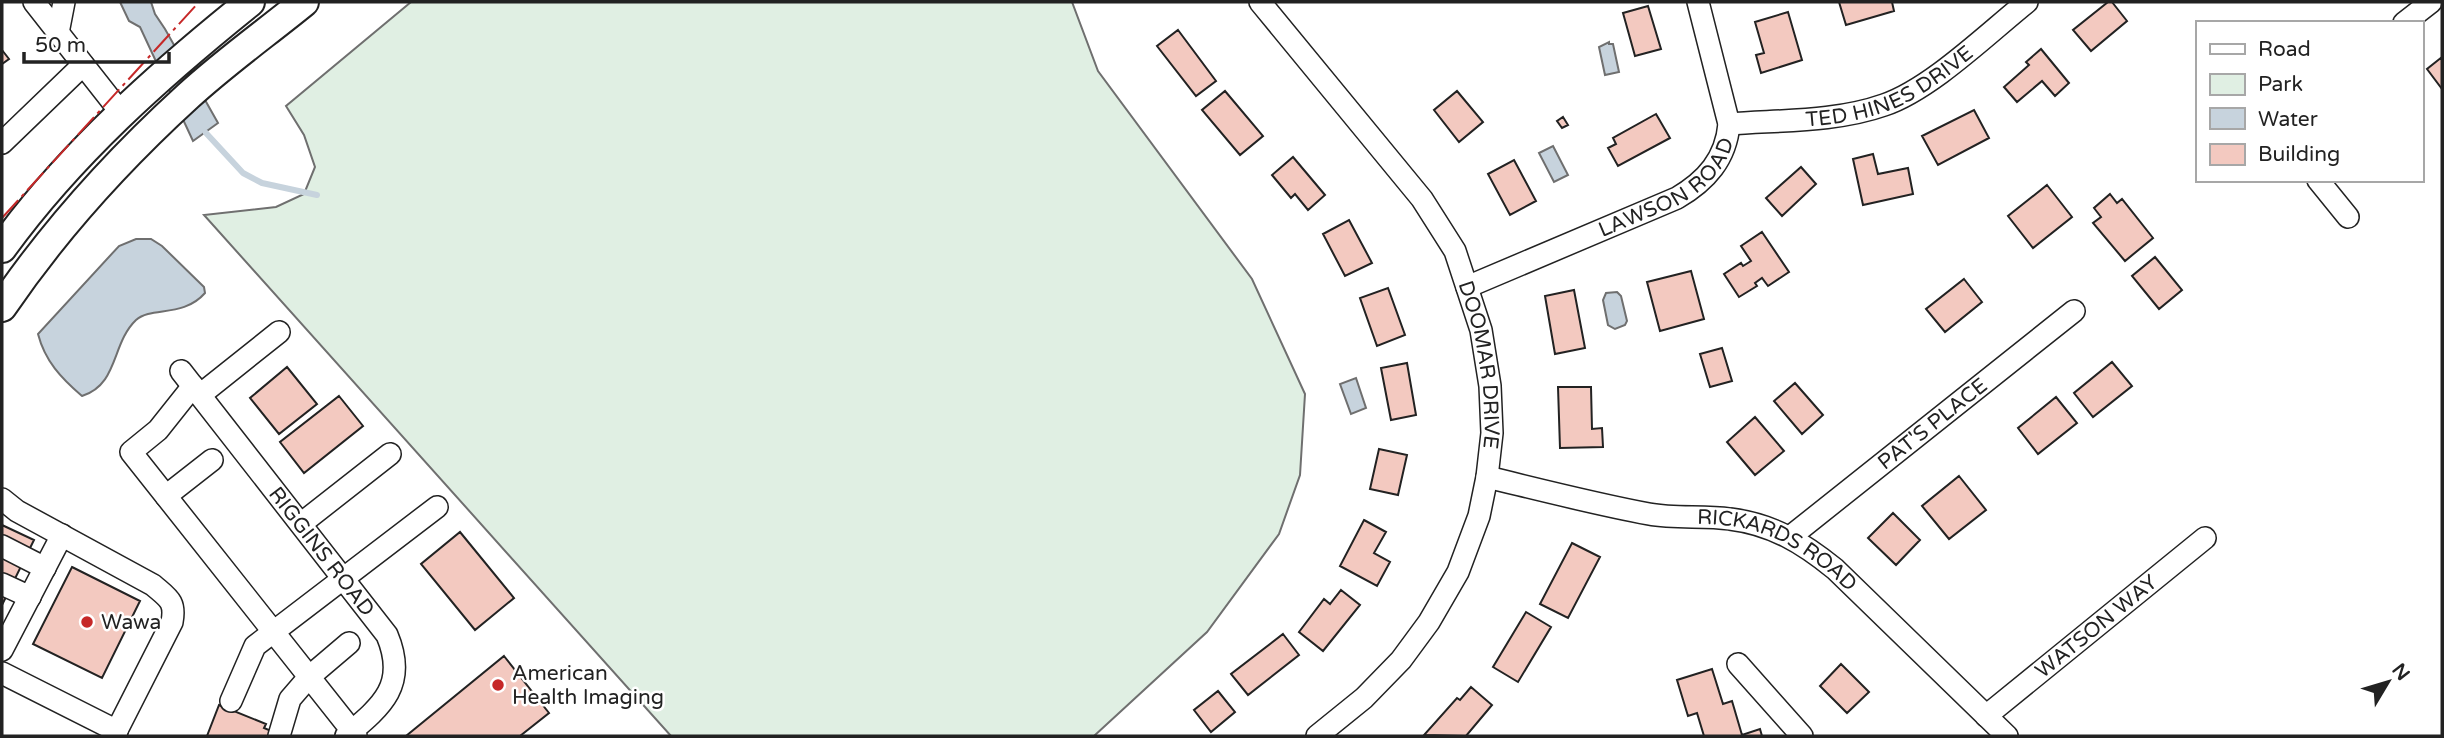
<svg xmlns="http://www.w3.org/2000/svg" width="2444" height="738" viewBox="0 0 2444 738" font-family="'Varela Round',sans-serif">
	<style>
		.green { fill: #e0efe3; stroke: #6f6f6f; stroke-width: 2 }
		.water { fill: #c7d3dd; stroke: #6f6f6f; stroke-width: 2 }
		.lines { fill: none; stroke-linecap: round; stroke-linejoin: round }
		.stream { stroke: #c7d3dd; stroke-width: 6 }
		.building { fill: #f3c9c0; stroke: #222; stroke-width: 2 }
		.minor-casing { stroke: #222; stroke-width: 24 }
		.major-casing { stroke: #222; stroke-width: 32 }
		.minor { stroke: #fff; stroke-width: 21 }
		.major { stroke: #fff; stroke-width: 28 }
		.power { stroke: #c62828; stroke-width: 2; stroke-dasharray: 24 5 3.5 5; stroke-linecap: butt }
		.poi-dot { fill: #c62828; stroke: #fff; stroke-width: 2.5 }
		.labels { text-anchor: middle; dominant-baseline: central; stroke-width: 5; stroke-linejoin: round; paint-order: stroke }
		.street-label { font-size: 21px; fill: #222; stroke: #fff }
		.poi-label { font-size: 21px; fill: #222; stroke: #fff; text-anchor: start }
	</style>
	<rect width="100%" height="100%" fill="#fff"/>
	<path class="green" d="M411,2H1072L1098,71L1252,279L1305,394L1300,475L1279,534L1207,632L1094,736H671L204,215L276,207L304,194L315,167L304,135L286,106Z"/>
	<path class="water" d="M120,2H151L155,14L165,29L218,123L193,141L140,27L129,21Z
		M1609,42V44H1613L1619,72L1605,75L1599,47Z
		M1553,146L1568,175L1554,182L1539,153Z
		M136,239H151L162,246L204,287L205,293C183,318 152,306 136,320C111,344 119,384 82,396C61,378 45,361 38,334L119,246Z
		M1617,292L1621,296L1627,321L1625,325L1615,329L1608,325L1603,300L1606,293Z
		M1356,378L1366,408L1351,414L1340,384Z"/>
	<g class="lines">
		<path class="stream" d="M206,133L243,173L262,183L317,195"/>
	</g>
	<path class="building" d="M1839,2H1892L1894,11L1846,25Z
		M2112,2L2127,21L2091,51L2073,30L2108,2Z
		M1648,6L1661,49L1635,56L1623,13Z
		M1788,12L1802,60L1761,73L1756,55L1764,53L1755,22Z
		M1178,30L1216,81L1196,96L1157,46Z
		M2041,49L2069,83L2055,96L2042,81L2017,102L2004,87L2029,65L2026,62Z
		M2,50L9,59L2,64Z
		M2442,57V89L2427,69Z
		M1225,91L1263,136L1240,155L1202,110Z
		M1457,91L1483,122L1459,142L1434,110Z
		M1974,110L1989,138L1938,165L1922,136Z
		M1656,114L1670,138L1618,166L1608,148L1616,144L1613,138Z
		M1563,117L1568,125L1562,128L1557,121Z
		M1873,154L1878,174L1908,168L1913,194L1863,205L1853,159Z
		M1293,157L1325,195L1308,210L1295,194L1291,198L1272,175Z
		M1514,160L1536,201L1510,215L1488,174Z
		M1801,167L1816,184L1782,216L1766,198Z
		M2047,185L2072,217L2033,248L2008,216Z
		M2110,194L2117,203L2122,199L2153,238L2125,261L2093,223L2101,217L2094,208Z
		M1349,220L1372,263L1345,276L1323,234Z
		M1762,232L1789,272L1768,286L1762,278L1755,283L1757,286L1739,297L1724,274L1741,263L1743,266L1751,261L1741,246Z
		M2155,257L2182,290L2159,309L2132,276Z
		M1691,271L1704,319L1660,331L1647,282Z
		M1964,279L1982,302L1945,332L1926,309Z
		M1388,288L1405,335L1377,346L1360,298Z
		M1574,290L1585,348L1555,354L1545,296Z
		M1722,348L1732,381L1710,387L1700,354Z
		M2112,362L2132,386L2093,417L2074,393Z
		M1407,363L1416,415L1391,420L1381,368Z
		M287,367L317,404L279,434L250,398Z
		M1795,383L1823,415L1802,434L1774,401Z
		M1558,387H1591L1592,429L1602,428L1603,447L1560,448Z
		M339,396L363,426L304,473L280,442Z
		M2056,397L2077,423L2038,454L2018,428Z
		M1755,417L1784,451L1755,475L1727,442Z
		M1379,449L1407,455L1398,495L1370,489Z
		M1959,476L1986,510L1949,539L1922,506Z
		M1893,513L1920,540L1896,565L1868,538Z
		M1364,520L1386,532L1374,553L1390,562L1377,586L1340,566Z
		M2,525L34,540L2,605Z
		M460,532L514,598L475,630L421,564Z
		M1572,543L1600,557L1568,618L1540,604Z
		M72,567L140,601L102,678L33,644Z
		M1341,590L1360,605L1323,651L1299,632L1324,599L1330,604Z
		M1526,612L1551,627L1518,682L1493,667Z
		M1283,634L1299,655L1248,695L1231,674Z
		M504,656L549,713L520,736H406Z
		M1841,664L1869,692L1847,713L1820,686Z
		M1712,669L1723,704L1732,701L1742,735L1760,729L1762,736H1704L1697,713L1688,716L1677,680Z
		M1471,687L1492,705L1466,736L1424,735L1457,698L1460,700Z
		M1218,691L1235,712L1211,732L1194,710Z
		M219,705L266,724L264,728L276,733L275,736H207Z"/>
	<g class="lines">
		<defs>
			<g id="minor">
				<path d="M34,2L122,114"/>
				<path id="s1" d="M1260,2L1422,199L1455,251L1481,330L1490,386L1492,433L1487,477L1479,516L1458,572L1429,622L1401,660L1364,698L1317,736"/>
				<path d="M2404,23L2431,2"/>
				<path d="M58,33L64,2"/>
				<path id="s2" d="M1729,124C1780,120 1836,122 1884,105C1931,89 1987,34 2027,2"/>
				<path d="M2,143L83,65"/>
				<path d="M2318,180L2348,217"/>
				<path id="s3" d="M1467,287L1677,198C1706,181 1726,159 1729,124L1698,2"/>
				<path id="s4" d="M181,371L387,635C408,685 382,706 346,736"/>
				<path d="M193,386L158,430L131,452L356,736"/>
				<path d="M200,395L279,332"/>
				<path id="s5" d="M1487,477C1541,490 1595,504 1649,514C1676,519 1704,515 1730,519C1772,524 1803,543 1835,569L2007,736"/>
				<path d="M166,496L212,460"/>
				<path d="M2,499L17,511L153,585C168,598 176,601 172,622L114,736"/>
				<path d="M302,523L390,454"/>
				<path id="s6" d="M1790,537L2074,311"/>
				<path d="M2,546L45,568"/>
				<path d="M2,584L30,597"/>
				<path d="M2,650L62,535"/>
				<path d="M1738,664L1802,736"/>
				<path d="M2,673L117,731"/>
				<path d="M231,701L255,646L437,507"/>
				<path id="s7" d="M1986,716L2205,538"/>
				<path d="M279,736L290,699L309,677L349,643"/>
			</g>
			<path id="major" d="M2,248C70,154 159,75 250,2
				M2,307C55,229 119,159 188,96C225,62 266,33 304,2"/>
		</defs>
		<use href="#minor" class="minor-casing"/>
		<use href="#major" class="major-casing"/>
		<use href="#minor" class="minor"/>
		<use href="#major" class="major"/>
		<path class="power" d="M2,218L199,2"/>
	</g>
	<g class="poi-dot">
		<circle cx="87" cy="622" r="7"/>
		<circle cx="498" cy="685" r="7"/>
	</g>
	<g class="labels">
		<g class="street-label">
			<text stroke="none"><textPath href="#s2" startOffset="168">TED HINES DRIVE</textPath></text>
			<text stroke="none"><textPath href="#s3" startOffset="226">LAWSON ROAD</textPath></text>
			<text stroke="none"><textPath href="#s1" startOffset="434">DOOMAR DRIVE</textPath></text>
			<text stroke="none"><textPath href="#s6" startOffset="182">PAT'S PLACE</textPath></text>
			<text stroke="none"><textPath href="#s4" startOffset="229">RIGGINS ROAD</textPath></text>
			<text stroke="none"><textPath href="#s5" startOffset="303">RICKARDS ROAD</textPath></text>
			<text stroke="none"><textPath href="#s7" startOffset="142">WATSON WAY</textPath></text>
		</g>
		<g class="poi-label">
			<text x="101" y="622">Wawa</text>
			<text x="512" y="673">American<tspan x="512" dy="24">Health Imaging</tspan></text>
		</g>
	</g>
	<rect width="2444" height="738" fill="none" stroke="#222222" stroke-width="7"/>
	<rect x="2196" y="21" width="228" height="161" fill="#ffffff" stroke="#a7a7a7" stroke-width="2"/>
	<rect x="2210" y="44" width="35" height="10" fill="#ffffff" stroke="#a7a7a7" stroke-width="2"/>
	<text x="2258" y="56" font-size="21" fill="#222222">Road</text>
	<rect x="2210" y="74" width="35" height="21" fill="#e0efe3" stroke="#a7a7a7" stroke-width="2"/>
	<text x="2258" y="91" font-size="21" fill="#222222">Park</text>
	<rect x="2210" y="108" width="35" height="21" fill="#c7d3dd" stroke="#a7a7a7" stroke-width="2"/>
	<text x="2258" y="126" font-size="21" fill="#222222">Water</text>
	<rect x="2210" y="144" width="35" height="21" fill="#f3c9c0" stroke="#a7a7a7" stroke-width="2"/>
	<text x="2258" y="161" font-size="21" fill="#222222">Building</text>
	<g transform="translate(2388 682) rotate(52)" stroke="#ffffff" stroke-width="5" paint-order="stroke">
	<path d="M0-5L12 26L0 18L-12 26Z" fill="#222222"/>
	<text y="-10" font-size="19" font-weight="bold" text-anchor="middle" fill="#222222">N</text>
	</g>
	<path d="M24 52v10h145v-10" fill="none" stroke="#222222" stroke-width="3.5"/>
	<text x="35" y="52" font-size="21" fill="#222222" stroke="#ffffff" stroke-width="5" paint-order="stroke">50 m</text>
</svg>
